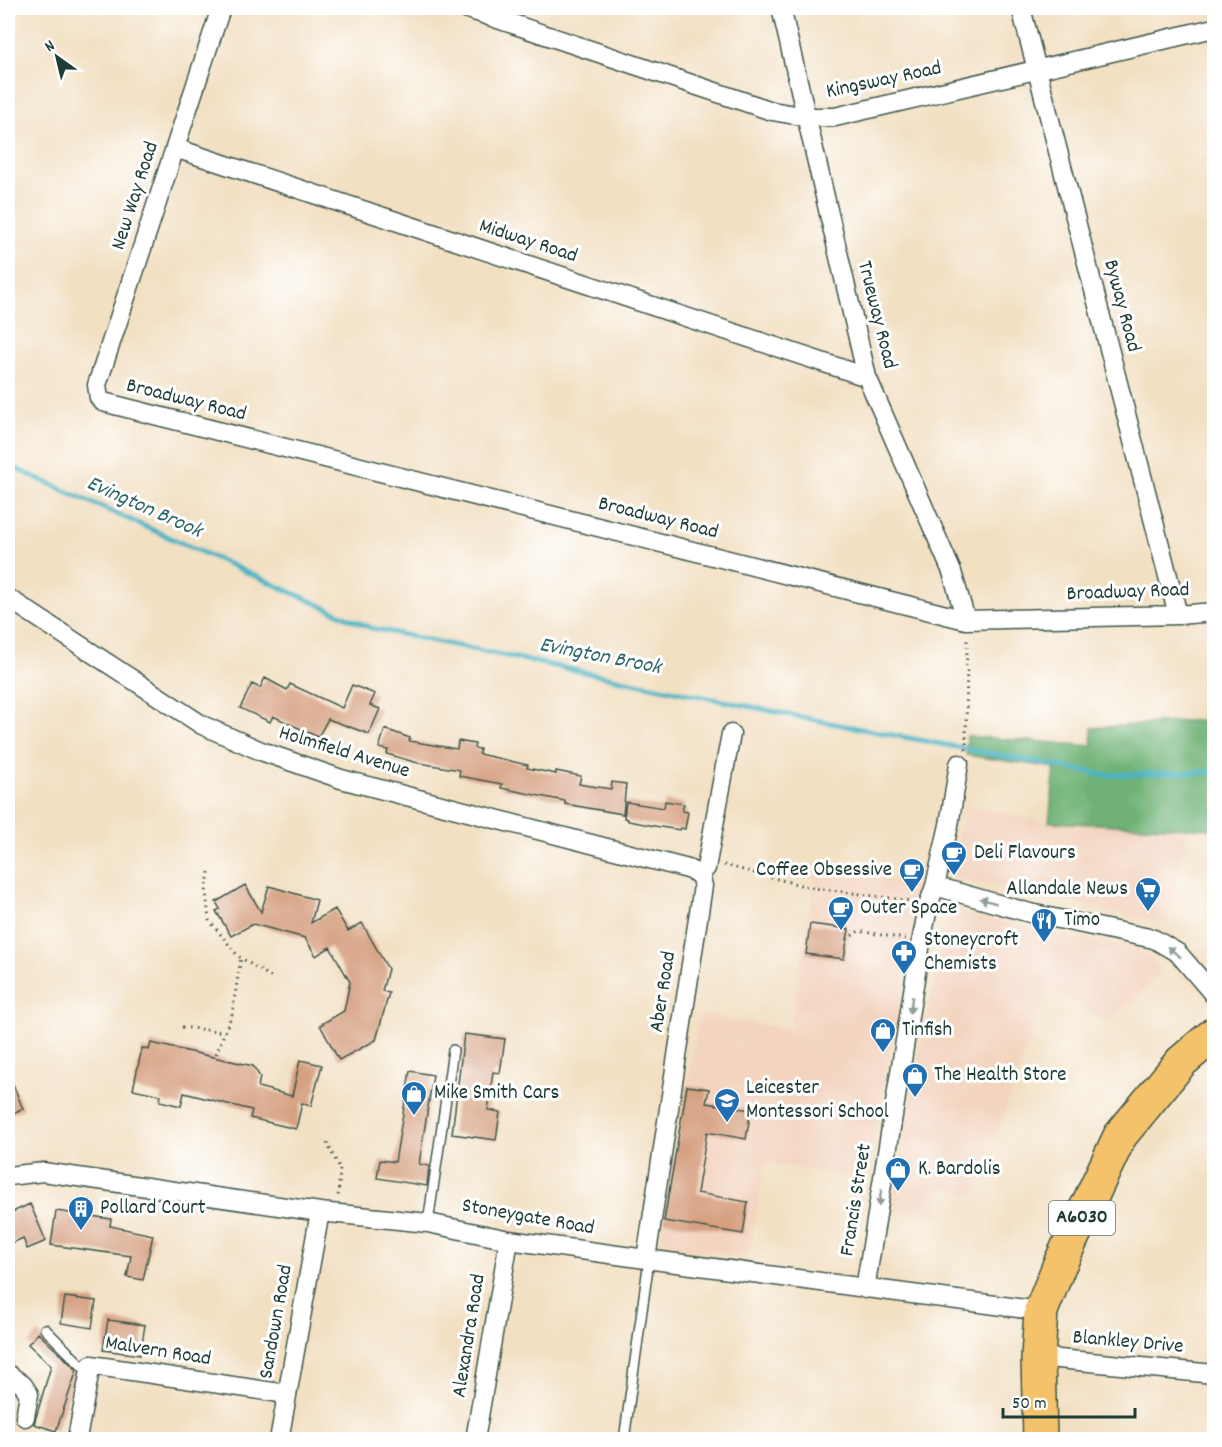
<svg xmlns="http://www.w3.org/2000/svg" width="1222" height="1447" viewBox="0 0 1222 1447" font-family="Dekko,sans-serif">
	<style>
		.built { fill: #f3d4bf }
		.forest { fill: #70b276; stroke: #487855; stroke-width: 1.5 }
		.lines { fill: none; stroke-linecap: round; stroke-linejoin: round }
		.stream { stroke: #46b3c3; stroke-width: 5 }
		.building { fill: #d6a081 }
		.lane-casing { stroke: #3f5549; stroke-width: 12 }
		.street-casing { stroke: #3f5549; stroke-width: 21 }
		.highway-casing { stroke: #3f5549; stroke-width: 36 }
		.path { stroke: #3f5549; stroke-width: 3; stroke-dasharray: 1.5 4.5; stroke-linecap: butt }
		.lane { stroke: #fff; stroke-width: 9 }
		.street { stroke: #fff; stroke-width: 18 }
		.highway { stroke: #f3c26a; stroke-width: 33 }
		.oneway { fill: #8f9e9a }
		.labels { text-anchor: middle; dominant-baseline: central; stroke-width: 6; stroke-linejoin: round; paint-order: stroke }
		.shield { fill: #fff; stroke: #627771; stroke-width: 1.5 }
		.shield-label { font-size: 20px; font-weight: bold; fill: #1f3d34 }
		.street-label { font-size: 21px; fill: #1f3d34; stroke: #fff }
		.poi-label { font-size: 21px; fill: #1f3d34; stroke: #fff; text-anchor: start }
		.water-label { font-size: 22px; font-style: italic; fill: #2d6666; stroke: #fff }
	</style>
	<rect width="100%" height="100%" fill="#fff"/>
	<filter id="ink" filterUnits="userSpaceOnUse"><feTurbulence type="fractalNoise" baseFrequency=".0167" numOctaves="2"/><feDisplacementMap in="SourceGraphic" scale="12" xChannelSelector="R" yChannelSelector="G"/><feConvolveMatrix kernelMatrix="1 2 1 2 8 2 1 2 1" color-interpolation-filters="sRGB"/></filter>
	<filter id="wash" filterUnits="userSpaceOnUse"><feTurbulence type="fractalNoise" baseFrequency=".008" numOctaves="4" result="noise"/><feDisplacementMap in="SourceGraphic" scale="24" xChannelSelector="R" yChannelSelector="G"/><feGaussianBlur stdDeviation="1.35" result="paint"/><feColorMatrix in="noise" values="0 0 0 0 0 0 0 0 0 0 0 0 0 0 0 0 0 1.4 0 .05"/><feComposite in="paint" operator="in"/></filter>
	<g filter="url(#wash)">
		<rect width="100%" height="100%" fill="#f2e0c3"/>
		<path class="built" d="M965,805L1049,822L1188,828L1167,924L950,876Z
			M817,867L922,885L865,1179L766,1163L748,1257L659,1247L700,1014L790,1029Z
			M948,911L1131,947L1148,955L1162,972L1108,1023L1048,988L975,1196L941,1186L939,1218L889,1210Z"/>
		<path class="forest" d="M1214,719V829L1049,822L1055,768L966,755L967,736L1092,746V728Z"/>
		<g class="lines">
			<path class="stream" d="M8,465L371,628L825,722L1104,775L1214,772"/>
		</g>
		<g id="blocks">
			<path class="building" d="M265,678L287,690L290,684L342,708L352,685L375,694L370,705L380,709L369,734L328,719L318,737L273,716L270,722L240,708L252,684L260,688Z
				M385,729L410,738L409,741L457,749L458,741L475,744L474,748L480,749L479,754L528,765L527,768L556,774V771L581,776L579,784L584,785L611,789L612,782L626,784L623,814L565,804V801L501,788L502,784L459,776L460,770L414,762L387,754L388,750L379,748Z
				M665,801L684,804L682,811L688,812L685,829L681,828L680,830L660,827L628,821V819L624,818L626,802L664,808Z
				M245,885L261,912L269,886L317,900L311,923L335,909L348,931L362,923L388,969L382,991L389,993L376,1040L339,1060L320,1025L344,1011L350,982L330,947L316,956L305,938L253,924L231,936L216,911L220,909L216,902Z
				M810,924L849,929L844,959L806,954Z
				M464,1034L505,1039L500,1073L493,1072L488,1110L500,1112L496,1140L452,1134Z
				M151,1043L253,1066L260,1077L258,1087L292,1096L300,1060L322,1065L311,1106L302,1103L296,1129L250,1118L252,1110L184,1093L181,1106L160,1101L161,1095L133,1089L142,1048L149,1050Z
				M410,1071L433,1075L419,1164L429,1166L427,1186L377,1178L380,1160L395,1162Z
				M8,1072L23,1109L8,1115Z
				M687,1086L709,1089L706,1103L751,1110L746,1139L707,1132L697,1193L748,1202L743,1234L664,1221Z
				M30,1204L46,1241L27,1249L23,1238L8,1245V1214Z
				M56,1211L111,1219L110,1226L153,1235L143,1280L127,1277L131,1256L51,1245Z
				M65,1297L96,1301L92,1328L61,1323Z
				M108,1320L145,1325L140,1355L103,1350Z
				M38,1333L77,1370L56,1431L34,1424L51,1366L28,1344Z"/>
		</g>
	</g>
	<g filter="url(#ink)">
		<use href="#blocks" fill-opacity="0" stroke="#3f5549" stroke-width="1.5"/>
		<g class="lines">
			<defs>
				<path id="lane" d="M428,1223L453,1050
					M45,1329L83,1367L90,1369
					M624,1440L649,1260"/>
				<path id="street" d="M221,8L97,385L99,398L103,402L966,620L1178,615L1214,612
					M465,8L772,111L807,117H835L1214,28
					M781,8L867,377L952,572L966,620
					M1021,8L1178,615
					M175,148L867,377
					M8,598L202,725L261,751L341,779L688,869L700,875
					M935,886L1030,913L1154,939L1178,953L1214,995
					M8,1176L43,1172L320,1212L428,1223L509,1240L646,1259L1041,1311
					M646,1259L703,886L700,875L706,868L731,734
					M865,1289L921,942L929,903L935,886L949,825L959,764
					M1038,1357L1214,1374
					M8,1374L23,1385L29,1394L25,1417
					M78,1433L91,1365L287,1394
					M279,1440L320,1212
					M475,1440L509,1240"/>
				<path id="highway" d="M1040,1440L1038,1357L1041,1311L1059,1266L1120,1136L1181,1062L1214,1034"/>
			</defs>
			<use href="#lane" class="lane-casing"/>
			<use href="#street" class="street-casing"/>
			<use href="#highway" class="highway-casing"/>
			<path class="path" d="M966,750L967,636
				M724,865L808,887L912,901
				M209,872L206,892L209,920L238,956L271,977
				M847,939L859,931L905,939
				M182,1027L224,1032
				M216,1054L232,1014L241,957
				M327,1143L340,1169L338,1198"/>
			<use href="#lane" class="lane"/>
			<use href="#street" class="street"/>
			<use href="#highway" class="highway"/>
		</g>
		<defs><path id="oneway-solid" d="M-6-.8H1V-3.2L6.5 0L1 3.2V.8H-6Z" transform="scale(1.5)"/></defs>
		<g class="oneway">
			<use href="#oneway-solid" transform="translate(988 901) rotate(-164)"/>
			<use href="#oneway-solid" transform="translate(1174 952) rotate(-142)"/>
			<use href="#oneway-solid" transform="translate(911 1005) rotate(99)"/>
			<use href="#oneway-solid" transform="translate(880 1198) rotate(99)"/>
		</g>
	</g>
	<defs>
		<symbol id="cafe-pin" viewBox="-11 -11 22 30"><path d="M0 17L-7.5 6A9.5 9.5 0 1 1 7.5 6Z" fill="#1f6fb2" stroke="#fff"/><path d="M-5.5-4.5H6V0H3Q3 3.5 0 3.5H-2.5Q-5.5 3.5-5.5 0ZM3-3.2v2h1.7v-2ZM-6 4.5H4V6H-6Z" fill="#fff"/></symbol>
		<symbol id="supermarket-pin" viewBox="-11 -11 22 30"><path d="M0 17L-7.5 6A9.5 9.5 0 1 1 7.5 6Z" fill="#1f6fb2" stroke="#fff"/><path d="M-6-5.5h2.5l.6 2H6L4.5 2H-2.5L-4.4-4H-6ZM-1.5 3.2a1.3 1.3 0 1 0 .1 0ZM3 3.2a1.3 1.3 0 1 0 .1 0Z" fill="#fff"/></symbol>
		<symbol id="restaurant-pin" viewBox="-11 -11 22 30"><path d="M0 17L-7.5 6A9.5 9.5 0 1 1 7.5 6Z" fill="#1f6fb2" stroke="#fff"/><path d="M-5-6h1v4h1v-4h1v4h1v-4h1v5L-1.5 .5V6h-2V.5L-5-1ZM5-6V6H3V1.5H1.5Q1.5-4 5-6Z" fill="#fff"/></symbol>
		<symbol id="pharmacy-pin" viewBox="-11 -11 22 30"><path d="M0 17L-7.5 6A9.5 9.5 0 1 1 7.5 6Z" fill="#1f6fb2" stroke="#fff"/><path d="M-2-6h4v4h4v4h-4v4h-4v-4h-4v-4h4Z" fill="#fff"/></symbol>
		<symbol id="shop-pin" viewBox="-11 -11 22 30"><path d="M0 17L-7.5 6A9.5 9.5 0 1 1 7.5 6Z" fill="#1f6fb2" stroke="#fff"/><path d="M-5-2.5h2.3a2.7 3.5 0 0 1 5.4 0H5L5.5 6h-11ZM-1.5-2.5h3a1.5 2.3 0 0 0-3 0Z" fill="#fff"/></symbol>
		<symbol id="school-pin" viewBox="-11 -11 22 30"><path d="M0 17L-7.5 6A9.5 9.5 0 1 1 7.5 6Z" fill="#1f6fb2" stroke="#fff"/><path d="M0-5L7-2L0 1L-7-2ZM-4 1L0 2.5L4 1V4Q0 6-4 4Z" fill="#fff"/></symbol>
		<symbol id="building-pin" viewBox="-11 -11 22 30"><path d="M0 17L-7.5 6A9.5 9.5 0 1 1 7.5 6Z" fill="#1f6fb2" stroke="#fff"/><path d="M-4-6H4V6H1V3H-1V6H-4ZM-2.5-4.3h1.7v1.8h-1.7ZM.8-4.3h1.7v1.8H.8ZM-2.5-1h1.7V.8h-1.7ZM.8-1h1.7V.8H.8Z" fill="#fff"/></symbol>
	</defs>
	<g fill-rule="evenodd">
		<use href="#cafe-pin" x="939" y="839" width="30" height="40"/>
		<use href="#cafe-pin" x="897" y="856" width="30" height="40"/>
		<use href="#supermarket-pin" x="1133" y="875" width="30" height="40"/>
		<use href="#cafe-pin" x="826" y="894" width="30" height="40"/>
		<use href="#restaurant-pin" x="1029" y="906" width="30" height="40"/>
		<use href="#pharmacy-pin" x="889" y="938" width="30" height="40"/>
		<use href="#shop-pin" x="868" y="1016" width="30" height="40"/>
		<use href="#shop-pin" x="900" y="1061" width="30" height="40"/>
		<use href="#shop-pin" x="399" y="1079" width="30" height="40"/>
		<use href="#school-pin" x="712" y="1086" width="30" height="40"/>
		<use href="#shop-pin" x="883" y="1155" width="30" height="40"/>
		<use href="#building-pin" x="66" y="1194" width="30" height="40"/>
	</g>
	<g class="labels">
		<rect class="shield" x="1049" y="1201" width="66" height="34" rx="4.5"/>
		<g class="shield-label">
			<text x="1082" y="1218">A6030</text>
		</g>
		<g class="street-label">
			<text transform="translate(884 81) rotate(-12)">Kingsway Road</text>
			<text transform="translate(136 196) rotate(-72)">New Way Road</text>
			<text transform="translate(528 242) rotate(18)">Midway Road</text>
			<text transform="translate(1121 306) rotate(75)">Byway Road</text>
			<text transform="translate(876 315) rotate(76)">Trueway Road</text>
			<text transform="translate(186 401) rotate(14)">Broadway Road</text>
			<text transform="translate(658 519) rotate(14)">Broadway Road</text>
			<text transform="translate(1128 593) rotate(-2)">Broadway Road</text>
			<text transform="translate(344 753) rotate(17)">Holmfield Avenue</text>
			<text transform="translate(664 992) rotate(-81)">Aber Road</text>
			<text transform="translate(857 1200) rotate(-81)">Francis Street</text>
			<text transform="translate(528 1218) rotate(10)">Stoneygate Road</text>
			<text transform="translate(277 1322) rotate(-80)">Sandown Road</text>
			<text transform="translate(470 1336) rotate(-81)">Alexandra Road</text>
			<text transform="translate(1128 1343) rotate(5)">Blankley Drive</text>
			<text transform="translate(158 1352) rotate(9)">Malvern Road</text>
		</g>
		<g class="poi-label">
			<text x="974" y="854">Deli Flavours</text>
			<text x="892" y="871" text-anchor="end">Coffee Obsessive</text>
			<text x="1128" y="890" text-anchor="end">Allandale News</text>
			<text x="860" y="909">Outer Space</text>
			<text x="1064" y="921">Timo</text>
			<text x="924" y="941">Stoneycroft<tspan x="924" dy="24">Chemists</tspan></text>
			<text x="902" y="1031">Tinfish</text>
			<text x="934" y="1076">The Health Store</text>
			<text x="746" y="1089">Leicester<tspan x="746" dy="24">Montessori School</tspan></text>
			<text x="434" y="1094">Mike Smith Cars</text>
			<text x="918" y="1170">K. Bardolis</text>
			<text x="100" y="1209">Pollard Court</text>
		</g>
		<g class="water-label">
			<text transform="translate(144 508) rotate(24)">Evington Brook</text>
			<text transform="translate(600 657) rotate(11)">Evington Brook</text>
		</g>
	</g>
	<rect width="1222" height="1447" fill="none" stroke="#fff" stroke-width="30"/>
	<g transform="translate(57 57) rotate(326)" stroke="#ffffff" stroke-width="4.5" paint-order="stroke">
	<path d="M0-4.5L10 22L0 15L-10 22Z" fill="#1f3d34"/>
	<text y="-9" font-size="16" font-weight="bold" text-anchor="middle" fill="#1f3d34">N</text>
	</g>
	<path d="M1003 1408v9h132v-9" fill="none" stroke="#1f3d34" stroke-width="3"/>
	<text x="1012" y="1408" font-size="18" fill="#1f3d34" stroke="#ffffff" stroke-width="4.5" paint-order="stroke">50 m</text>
</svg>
